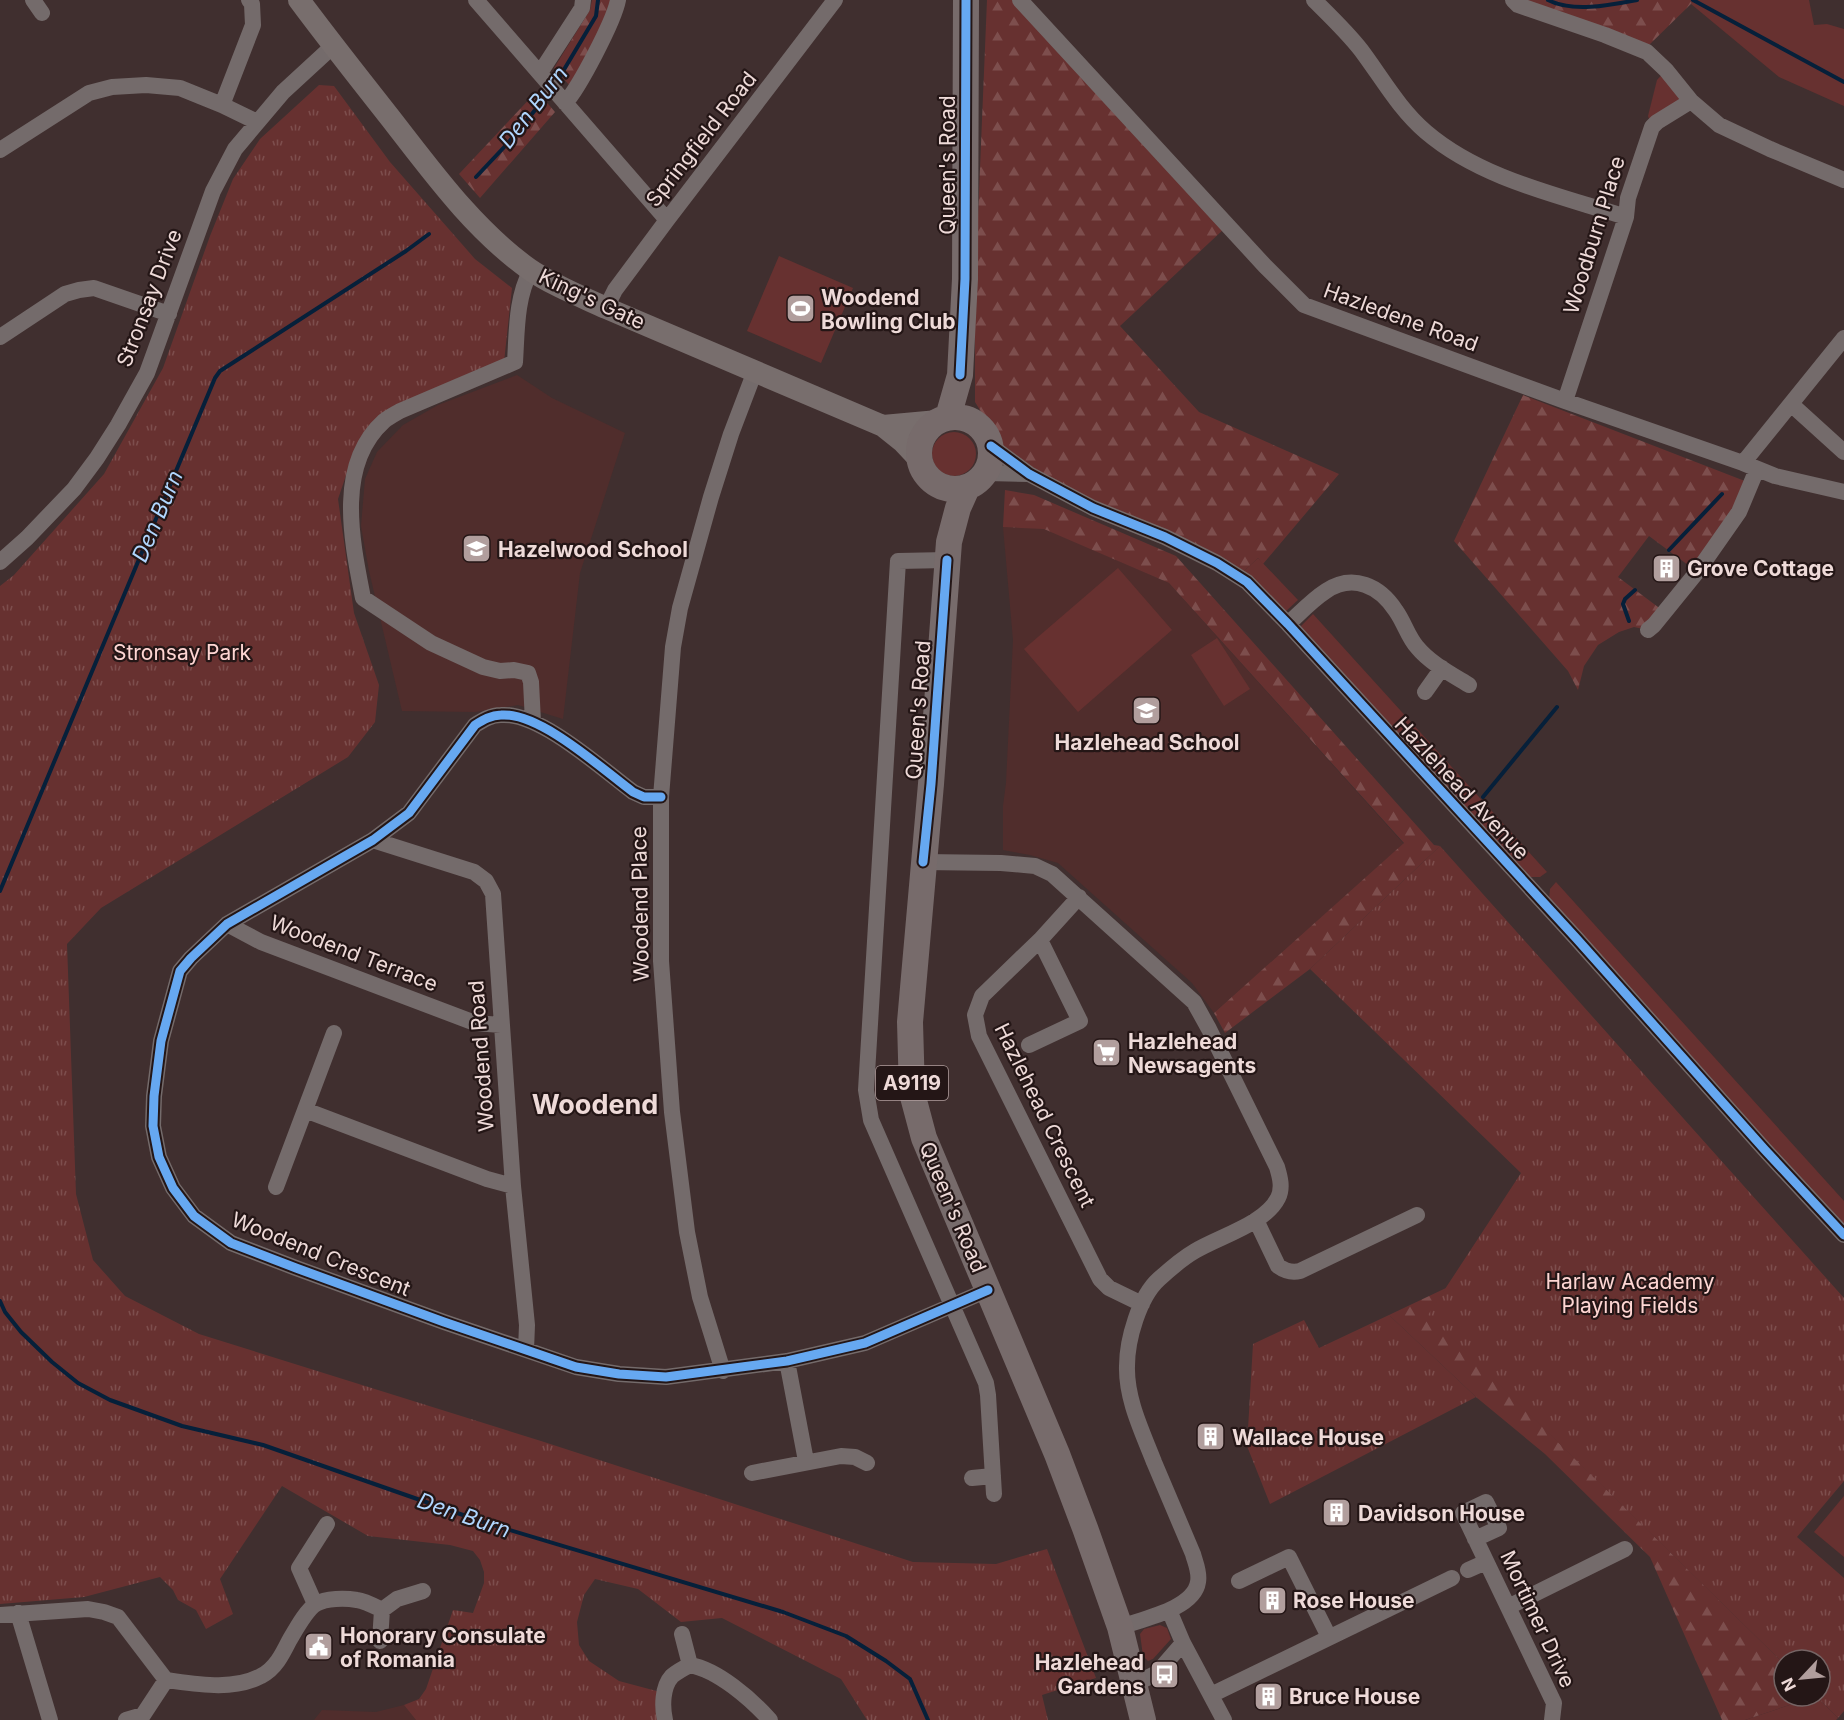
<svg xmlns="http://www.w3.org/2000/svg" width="1844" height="1720" viewBox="0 0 1844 1720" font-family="Inter,sans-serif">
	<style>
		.built { fill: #502d2c }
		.green { fill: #673130 }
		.forest { fill: url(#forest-firs) }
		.park { fill: url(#park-tufts) }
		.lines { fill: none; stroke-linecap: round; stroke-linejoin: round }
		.stream { stroke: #06203a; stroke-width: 4 }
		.street { stroke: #746b6b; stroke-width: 16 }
		.secondary { stroke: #786e6d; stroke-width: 22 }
		.primary { stroke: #776b6b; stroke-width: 26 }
		.cycleway-casing { stroke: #241616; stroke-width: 13 }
		.cycleway { stroke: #66a8f1; stroke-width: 9 }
		.labels { text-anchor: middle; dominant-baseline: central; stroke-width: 4.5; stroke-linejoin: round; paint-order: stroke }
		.shield { fill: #241616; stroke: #b19f9e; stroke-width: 1.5 }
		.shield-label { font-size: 20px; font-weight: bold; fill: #eedad8 }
		.street-label { font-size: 21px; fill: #eedad8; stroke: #241616 }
		.poi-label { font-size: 21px; font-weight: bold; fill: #eedad8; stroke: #241616; text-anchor: start }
		.park-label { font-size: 21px; fill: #fed6d3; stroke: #241616 }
		.water-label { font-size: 22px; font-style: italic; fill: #b0d6fe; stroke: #241616 }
		.district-label { font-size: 27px; font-weight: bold; fill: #eedad8; stroke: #241616 }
	</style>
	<defs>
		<pattern id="forest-firs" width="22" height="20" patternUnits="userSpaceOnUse" patternTransform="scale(1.5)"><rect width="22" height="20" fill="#673130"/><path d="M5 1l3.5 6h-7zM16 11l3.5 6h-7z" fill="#7d4e4d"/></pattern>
		<pattern id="park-tufts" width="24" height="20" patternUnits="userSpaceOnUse" patternTransform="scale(1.5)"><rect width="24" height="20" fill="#673130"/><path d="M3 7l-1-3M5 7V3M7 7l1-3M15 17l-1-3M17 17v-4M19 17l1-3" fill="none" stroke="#7d4e4d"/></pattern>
	</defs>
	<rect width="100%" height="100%" fill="#402f2f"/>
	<path class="built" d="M517,375L552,398L625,433L580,573L563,719L518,705L475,712L402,711L369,571L361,526L365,479L377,452L403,425L438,405Z
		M1003,527L1044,528L1169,583L1404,844L1214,1013L1192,983L1058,863L1030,855L1003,850V806L1006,783L1013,640Z
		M404,1705L416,1720H314L322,1710L376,1712Z"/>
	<path class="green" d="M1695,0H1809L1814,25L1827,24L1844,29V106L1779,77L1691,4Z
		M1666,70L1691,101L1652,127L1648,116L1657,80Z
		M779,256L853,288L821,363L747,331Z
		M932 454a22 22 0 1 1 44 0a22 22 0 1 1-44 0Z
		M1258,558L1298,600L1284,613L1244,571Z
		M1118,568L1172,630L1078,712L1024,649Z
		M1313,614L1547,872L1540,877H1530L1298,629Z
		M1217,638L1250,689L1224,706L1191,655Z
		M1556,882L1844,1201V1231L1549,899L1550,889Z
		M1844,1496V1557L1814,1532Z
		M1160,1625L1167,1628L1171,1639L1153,1659L1148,1661L1143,1656L1140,1634L1144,1629Z
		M1816,1696L1838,1718L1836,1720H1745Z"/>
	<path class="forest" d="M592,0H611L610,9L570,86L554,68L590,10Z
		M987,0H1013L1224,229L1120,326L1199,412L1339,474L1263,564L1258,558L1244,571L1013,463L975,402V289Z
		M1524,0H1695L1648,46Z
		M537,91L555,112L480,198L459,174Z
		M1523,395L1750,483L1692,568L1649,536L1618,577L1662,610L1648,630L1634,627L1619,632L1598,645L1584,666L1578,690L1568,671L1454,541Z
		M1005,490L1034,495L1176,556L1434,845L1440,846L1310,969L1225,1033L1214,1013L1404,843L1169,583L1044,529L1003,527Z
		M1446,1288L1429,1315L1784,1664V1696H1816L1745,1720H1722L1650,1557L1545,1454L1476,1397L1389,1315Z"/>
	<path class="park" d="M319,85L334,86L390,162L447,227L475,259L512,288L504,362L415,398L355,449L338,499L354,613L379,685L375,722L348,757L101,908L67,944L76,1194L93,1260L125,1296L199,1334L541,1441L913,1562L996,1564L1047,1549L1096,1678L1042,1695L1048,1720H867L841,1679L722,1618L681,1622L638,1589L595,1579L584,1595L577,1622L579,1645L589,1661L619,1681L664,1693L665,1720H416L404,1705L419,1699L426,1689L453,1610L473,1613L484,1583V1572L480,1560L473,1551L450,1545L368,1536L282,1486L220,1579L233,1614L206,1629L196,1610L178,1600L173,1590L160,1577L84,1597L0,1604V586L14,575L104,474L163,368L210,236L233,179L260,139Z
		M1440,846L1844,1298V1481L1797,1537L1844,1578V1711L1838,1718L1816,1696H1820V1660H1784V1664L1428,1315L1521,1173L1310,969Z
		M1389,1315L1476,1397L1270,1504L1247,1446L1253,1344L1304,1320L1319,1348Z"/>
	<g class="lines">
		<path class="stream" d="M1548,0C1573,13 1611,5 1637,0
			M1693,0L1844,82
			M556,83L596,16L598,0
			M476,177L508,143L550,92
			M1669,550L1722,494
			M1629,621L1623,604L1625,599L1635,590
			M1483,797L1557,707
			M0,891L215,378L220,371L406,251L429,234
			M0,1301L5,1312L21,1332L52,1362L78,1383L110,1400L182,1426L263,1445L483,1522L783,1612L846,1636L886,1661L910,1679L928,1720"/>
		<path class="street" d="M33,0L42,13
			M476,0L667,220
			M1020,0L1265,266L1304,305L1565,401L1743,463L1775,476L1844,492
			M1314,0C1330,16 1347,32 1361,50C1382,78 1399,109 1426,132C1481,179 1558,195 1626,217
			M1513,0L1518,5L1605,35L1647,52L1666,70L1691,101L1719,125L1770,149L1844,180
			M540,73L582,8L583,0
			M565,103C579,88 614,21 618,0
			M222,105L253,25L252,4L249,0
			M0,150L89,93L112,87L146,85L180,88L222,105L257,122
			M531,270C516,298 517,330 515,362L400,411C395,414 389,417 384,421C335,465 352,542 363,598L431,643L483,667L500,671L514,670L528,673L531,682L533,722
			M606,308L615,290L667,220L835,0
			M0,337L65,294L79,290L94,288L169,314
			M1565,401L1626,217L1628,198L1652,127L1657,122L1691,101
			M1791,404L1844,452
			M991,446L1029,474L1093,508L1165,537L1217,563L1247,582L1288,624L1576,938L1765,1150L1844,1235
			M1743,463L1844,338
			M986,473L1029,474
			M947,560L898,561L866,1090L871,1120L986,1383L988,1395L994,1494
			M0,562L27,538L74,489L97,458L118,425L147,373L213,191L235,149L283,92L333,46
			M1288,624C1300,613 1312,600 1326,591C1353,573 1380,586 1396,611C1404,622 1408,637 1417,647C1430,663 1451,674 1469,685
			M1648,630L1654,625L1697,572L1739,512L1757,469
			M1425,692L1442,668
			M661,797H644L633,792C602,769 540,712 501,715C491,715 483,720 475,725L409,813L373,840L227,924L191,958L180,971L161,1041L154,1096L153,1126L159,1157L173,1188L194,1216L231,1243L296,1268L444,1322L576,1367L619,1374L666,1377L787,1361L865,1343L988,1290
			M373,840L474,872L486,881L493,894L513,1186L527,1325L526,1350
			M923,862L1001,863L1035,866L1052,874L1194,1002L1209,1029L1277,1167C1280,1177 1283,1188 1278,1198C1265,1224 1220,1236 1195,1251C1183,1258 1170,1269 1159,1279C1139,1297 1127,1340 1127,1366C1126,1399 1142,1431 1154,1462C1167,1492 1180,1523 1193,1554C1195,1562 1200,1572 1198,1582C1194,1609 1142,1619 1120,1627
			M1079,897L1040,940L982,996L975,1015L979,1036L1100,1279L1109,1288L1142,1304
			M227,924L261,942L475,1023L501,1025
			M1029,1045L1080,1021L1040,940
			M305,1110L487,1179L513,1186
			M276,1187L334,1033
			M1256,1220L1278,1266C1285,1271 1292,1273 1300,1271L1417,1215
			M787,1361L806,1461
			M723,1371L700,1297L687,1232L672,1112L661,961V797L673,647L680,608L711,497L731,434L755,371
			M752,1473L841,1456L855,1457L867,1463
			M972,1478L993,1476
			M1475,1539L1499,1528L1486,1502L1463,1513L1554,1703L1552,1720
			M1468,1570L1486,1562
			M1239,1581L1289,1557L1329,1637
			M315,1604L299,1568L327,1524
			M1508,1607L1625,1549
			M1169,1610L1183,1643L1224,1720
			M18,1613L50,1720
			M0,1615L88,1609L104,1612L118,1617L166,1680C196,1684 233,1691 261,1676C275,1669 282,1655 289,1641C295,1631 306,1610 316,1604C326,1598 345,1598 357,1600C365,1601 374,1606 382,1610L397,1599L423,1591
			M682,1634L690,1665
			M380,1641L382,1610
			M1135,1684L1157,1673L1183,1643
			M1211,1695L1452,1578
			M126,1720L143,1715L166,1680
			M665,1720C662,1707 662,1687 672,1676C677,1672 684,1668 690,1665C718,1670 751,1699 770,1720"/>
		<path class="secondary" d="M299,0C328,39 358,77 388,115C431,170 472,228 529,269C552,285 580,296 606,308L883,426L903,442L919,459
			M883,426L938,421"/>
		<path class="primary" d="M919 453a36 36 0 1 1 72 0a36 36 0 1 1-72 0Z
			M948,417L960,375L965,279L966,0
			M967,488L958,508L949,542L931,784L910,1022L912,1093L924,1138L1057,1454L1085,1528L1120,1627L1143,1720"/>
		<defs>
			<path id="cycleway" d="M960,375L965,279L966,0
				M991,446L1029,474L1093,508L1165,537L1217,563L1247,582L1288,624L1576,938L1765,1150L1844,1235
				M661,797H644L633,792C602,769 540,712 501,715C491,715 483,720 475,725L409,813L373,840L227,924L191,958L180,971L161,1041L154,1096L153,1126L159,1157L173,1188L194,1216L231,1243L296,1268L444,1322L576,1367L619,1374L666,1377L787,1361L865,1343L988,1290
				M923,862L931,784L947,560"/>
		</defs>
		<use href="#cycleway" class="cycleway-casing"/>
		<use href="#cycleway" class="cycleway"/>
	</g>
	<defs>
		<symbol id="stadium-square" viewBox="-11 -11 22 22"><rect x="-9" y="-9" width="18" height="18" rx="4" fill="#b19e9d" stroke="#241616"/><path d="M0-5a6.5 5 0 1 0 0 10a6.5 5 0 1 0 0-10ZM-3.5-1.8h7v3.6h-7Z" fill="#fff"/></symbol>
		<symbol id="school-square" viewBox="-11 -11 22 22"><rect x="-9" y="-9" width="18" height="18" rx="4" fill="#b19e9d" stroke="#241616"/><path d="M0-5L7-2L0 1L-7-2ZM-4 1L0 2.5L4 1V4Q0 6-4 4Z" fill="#fff"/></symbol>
		<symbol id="building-square" viewBox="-11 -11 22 22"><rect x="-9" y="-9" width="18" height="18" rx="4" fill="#b19e9d" stroke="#241616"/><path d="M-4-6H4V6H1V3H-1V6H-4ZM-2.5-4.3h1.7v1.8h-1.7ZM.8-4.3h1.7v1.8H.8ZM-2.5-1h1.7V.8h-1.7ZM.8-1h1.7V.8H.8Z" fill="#fff"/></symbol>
		<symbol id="supermarket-square" viewBox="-11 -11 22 22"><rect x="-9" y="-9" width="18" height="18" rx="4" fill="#b19e9d" stroke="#241616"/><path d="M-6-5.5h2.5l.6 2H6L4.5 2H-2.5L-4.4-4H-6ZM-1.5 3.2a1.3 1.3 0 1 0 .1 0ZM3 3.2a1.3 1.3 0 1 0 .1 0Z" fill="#fff"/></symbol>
		<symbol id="civic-square" viewBox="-11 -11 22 22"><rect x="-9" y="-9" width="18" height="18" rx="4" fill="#b19e9d" stroke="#241616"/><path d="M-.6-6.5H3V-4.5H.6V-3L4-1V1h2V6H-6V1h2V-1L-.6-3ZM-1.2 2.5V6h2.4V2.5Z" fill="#fff"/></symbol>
		<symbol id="bus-square" viewBox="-11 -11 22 22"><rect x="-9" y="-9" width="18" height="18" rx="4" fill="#b19e9d" stroke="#241616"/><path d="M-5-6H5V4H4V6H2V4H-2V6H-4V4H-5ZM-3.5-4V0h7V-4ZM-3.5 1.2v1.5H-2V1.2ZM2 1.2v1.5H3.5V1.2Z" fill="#fff"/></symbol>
	</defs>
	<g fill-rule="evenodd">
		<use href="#stadium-square" x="784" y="292" width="33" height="33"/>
		<use href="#school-square" x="460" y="532" width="33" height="33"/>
		<use href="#building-square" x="1650" y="552" width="33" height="33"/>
		<use href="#school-square" x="1130" y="694" width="33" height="33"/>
		<use href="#supermarket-square" x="1090" y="1036" width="33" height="33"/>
		<use href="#building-square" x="1194" y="1420" width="33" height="33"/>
		<use href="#building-square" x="1320" y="1496" width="33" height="33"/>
		<use href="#building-square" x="1256" y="1584" width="33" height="33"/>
		<use href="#civic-square" x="302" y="1630" width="33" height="33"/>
		<use href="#bus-square" x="1148" y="1658" width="33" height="33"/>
		<use href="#building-square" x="1252" y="1680" width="33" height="33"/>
	</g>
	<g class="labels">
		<rect class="shield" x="876" y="1066" width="72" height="34" rx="4.5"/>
		<g class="shield-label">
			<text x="912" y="1083">A9119</text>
		</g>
		<g class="street-label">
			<text transform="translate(701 139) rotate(-52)">Springfield Road</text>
			<text transform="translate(947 165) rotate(-90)">Queen's Road</text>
			<text transform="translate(1594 235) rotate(-73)">Woodburn Place</text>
			<text transform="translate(149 298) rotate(-69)">Stronsay Drive</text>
			<text transform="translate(592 299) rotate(25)">King's Gate</text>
			<text transform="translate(1401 317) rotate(20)">Hazledene Road</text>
			<text transform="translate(918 710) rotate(-86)">Queen's Road</text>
			<text transform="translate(1462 788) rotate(47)">Hazlehead Avenue</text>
			<text transform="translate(640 904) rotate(-91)">Woodend Place</text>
			<text transform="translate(354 953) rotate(21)">Woodend Terrace</text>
			<text transform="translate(481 1056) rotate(-94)">Woodend Road</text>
			<text transform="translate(1045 1115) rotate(64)">Hazlehead Crescent</text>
			<text transform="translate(953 1207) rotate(67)">Queen's Road</text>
			<text transform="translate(321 1254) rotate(22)">Woodend Crescent</text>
			<text transform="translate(1538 1619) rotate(65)">Mortimer Drive</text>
		</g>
		<g class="poi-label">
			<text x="821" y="297">Woodend<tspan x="821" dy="24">Bowling Club</tspan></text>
			<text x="498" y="549">Hazelwood School</text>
			<text x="1687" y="568">Grove Cottage</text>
			<text x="1147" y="742" text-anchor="middle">Hazlehead School</text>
			<text x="1128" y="1041">Hazlehead<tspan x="1128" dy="24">Newsagents</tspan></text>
			<text x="1232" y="1437">Wallace House</text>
			<text x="1358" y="1513">Davidson House</text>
			<text x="1293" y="1600">Rose House</text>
			<text x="340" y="1635">Honorary Consulate<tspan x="340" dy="24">of Romania</tspan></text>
			<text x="1144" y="1662" text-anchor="end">Hazlehead<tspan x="1144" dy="24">Gardens</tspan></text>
			<text x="1289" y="1696">Bruce House</text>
		</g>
		<g class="park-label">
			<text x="182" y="652">Stronsay Park</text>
			<text x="1630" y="1281">Harlaw Academy<tspan x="1630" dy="24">Playing Fields</tspan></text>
		</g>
		<g class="water-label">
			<text transform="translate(533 107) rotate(-52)">Den Burn</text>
			<text transform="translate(157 516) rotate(-67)">Den Burn</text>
			<text transform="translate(464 1515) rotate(19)">Den Burn</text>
		</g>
		<g class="district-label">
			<text x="595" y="1104">Woodend</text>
		</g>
	</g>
	<g transform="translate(1802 1678) rotate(244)"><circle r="28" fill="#241616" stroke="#756464" stroke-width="1.5"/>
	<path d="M0-4.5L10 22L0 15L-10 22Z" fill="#b19e9d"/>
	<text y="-9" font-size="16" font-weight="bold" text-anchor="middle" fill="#eedad8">N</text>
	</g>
</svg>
